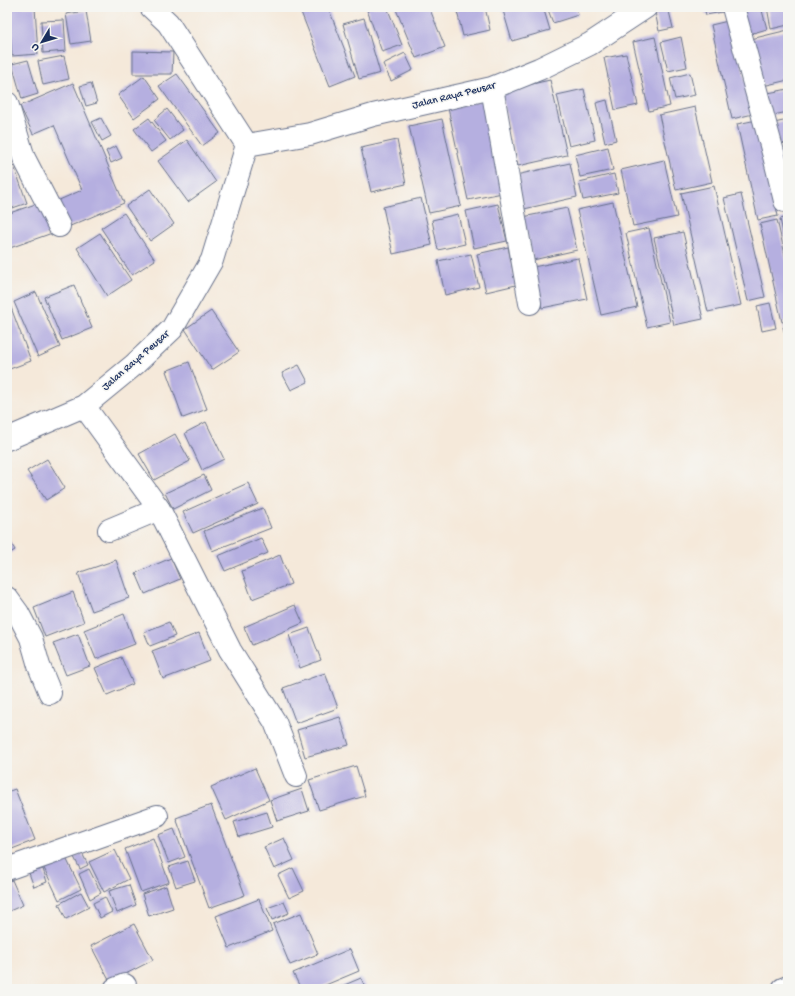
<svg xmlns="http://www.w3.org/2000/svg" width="795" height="996" viewBox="0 0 795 996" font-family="'Gochi Hand',sans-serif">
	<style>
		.building { fill: #b5afe0 }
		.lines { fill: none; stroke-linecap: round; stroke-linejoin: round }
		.street-casing { stroke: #677089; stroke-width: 24 }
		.street { stroke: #fff; stroke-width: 22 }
		.labels { text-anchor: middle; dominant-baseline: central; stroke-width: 3; stroke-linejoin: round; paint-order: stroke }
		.street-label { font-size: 11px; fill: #1b2f5e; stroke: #f6f6f2 }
	</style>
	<rect width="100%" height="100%" fill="#f6f6f2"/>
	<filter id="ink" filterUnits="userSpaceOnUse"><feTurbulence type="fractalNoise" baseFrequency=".025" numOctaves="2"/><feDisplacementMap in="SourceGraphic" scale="8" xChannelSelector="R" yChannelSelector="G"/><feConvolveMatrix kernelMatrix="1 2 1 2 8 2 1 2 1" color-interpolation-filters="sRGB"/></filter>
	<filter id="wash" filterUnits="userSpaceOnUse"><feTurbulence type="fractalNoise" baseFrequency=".012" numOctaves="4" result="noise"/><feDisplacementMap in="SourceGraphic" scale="16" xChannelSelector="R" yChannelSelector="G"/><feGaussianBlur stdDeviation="0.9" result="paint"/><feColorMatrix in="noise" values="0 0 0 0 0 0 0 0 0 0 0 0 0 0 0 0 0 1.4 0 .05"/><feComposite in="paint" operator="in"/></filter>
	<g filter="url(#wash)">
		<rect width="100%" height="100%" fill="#f5e9da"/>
		<g id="blocks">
			<path class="building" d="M8,7H35L38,54L12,56Z
				M299,7H328L355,76L330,86Z
				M366,7H387L402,45L382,52Z
				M395,7H429L445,47L416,58Z
				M456,7H485L490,30L463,36Z
				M502,7H543L550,30L512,41Z
				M547,7H576L578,15L553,23Z
				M654,7H668L673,28L659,31Z
				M704,7H727L728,11L706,15Z
				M738,7H761L767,29L746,35Z
				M767,7H788V25L771,29Z
				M86,11L91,41L71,44L66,14Z
				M364,18L380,73L359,79L343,24Z
				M64,20L66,51L43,53L41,21Z
				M732,20L753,114L732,119L711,25Z
				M788,30V80L763,86L751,39Z
				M655,37L670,106L649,111L633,42Z
				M681,37L687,67L668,71L661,42Z
				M133,51L173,52L172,74H133Z
				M405,53L413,70L391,81L383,64Z
				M626,54L638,105L615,110L604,58Z
				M64,56L69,79L43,85L38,61Z
				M28,60L38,94L22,99L12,64Z
				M690,73L695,95L675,99L670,78Z
				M177,74L220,133L202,146L159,86Z
				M144,76L160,99L134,118L118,95Z
				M550,80L567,155L518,166L501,91Z
				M73,83L124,203L68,227L57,201L82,190L54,125L33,134L20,106Z
				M91,83L97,103L86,106L80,86Z
				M584,89L595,140L569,146L557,95Z
				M788,89V112L768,116L763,94Z
				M487,99L507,192L468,200L448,108Z
				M607,100L616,140L605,143L596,103Z
				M695,107L712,182L676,190L659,115Z
				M167,109L183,130L170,140L154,120Z
				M101,118L111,136L102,141L92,122Z
				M149,118L166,141L151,152L134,129Z
				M442,119L461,206L429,213L409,126Z
				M757,120L778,216L758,220L737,124Z
				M788,120V143L778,144L774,123Z
				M187,140L216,182L188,202L158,161Z
				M397,140L406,184L371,192L361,148Z
				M116,146L122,158L111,163L106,151Z
				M608,147L613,170L580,177L575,155Z
				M664,160L677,217L633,226L621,170Z
				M570,163L577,197L524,209L516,175Z
				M14,166L27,203L7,210V169Z
				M614,174L618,193L583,200L579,182Z
				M714,186L741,305L708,312L681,193Z
				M150,189L174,224L150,241L126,206Z
				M741,194L765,297L748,301L724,198Z
				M421,198L432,245L393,254L383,207Z
				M44,201L55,232L7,249V214Z
				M613,202L637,307L601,315L577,210Z
				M498,204L507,241L474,248L466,211Z
				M567,208L577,250L533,260L523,217Z
				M124,213L155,260L132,275L101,228Z
				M458,214L465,244L438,250L432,220Z
				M788,217V251H787L780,219Z
				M777,220L788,268V321L782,322L760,224Z
				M649,228L670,322L647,327L626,233Z
				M683,232L703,319L674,325L654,238Z
				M100,233L131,280L107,296L77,248Z
				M508,247L516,285L486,292L477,254Z
				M471,254L479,287L445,295L438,261Z
				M578,258L587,299L542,308L533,267Z
				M74,285L92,328L62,340L44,297Z
				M36,292L60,347L38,357L14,302Z
				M7,297L31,361L7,370Z
				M770,303L776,328L762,331L757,306Z
				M211,311L239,352L212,370L185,329Z
				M788,326V338H786L783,327Z
				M189,362L207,409L183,418L166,371Z
				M299,365L308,382L291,390L282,373Z
				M206,422L224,459L202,470L185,433Z
				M175,434L190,461L154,480L139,454Z
				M47,459L65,488L46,500L27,471Z
				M204,475L211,490L173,509L165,493Z
				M248,483L258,504L193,533L183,512Z
				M263,508L271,528L212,551L204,531Z
				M7,536L15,550L7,555Z
				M261,538L268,553L225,571L218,556Z
				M280,555L291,584L252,599L242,571Z
				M171,558L180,579L145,594L136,573Z
				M116,560L129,598L92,611L78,573Z
				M73,592L84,622L45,637L34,608Z
				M295,605L303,623L252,645L244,627Z
				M124,614L135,644L96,659L84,630Z
				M169,622L175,636L150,646L144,632Z
				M309,628L321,660L300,668L289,635Z
				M199,633L210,661L163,679L152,651Z
				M78,634L90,666L66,675L53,643Z
				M121,657L133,684L107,695L95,668Z
				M325,673L338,708L296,723L283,688Z
				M340,717L349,745L305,757L297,730Z
				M356,766L365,796L319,810L309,780Z
				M255,768L269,800L226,820L211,787Z
				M15,789L35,840L7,851V792Z
				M302,789L309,811L277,821L270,800Z
				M211,805L245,895L209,908L176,818Z
				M267,812L272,827L239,837L234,822Z
				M174,829L185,857L169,863L158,835Z
				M153,838L169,882L141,892L125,849Z
				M284,838L294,860L274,869L264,847Z
				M115,850L129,879L104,892L89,862Z
				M82,853L88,865L80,869L74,857Z
				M66,858L81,889L59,900L44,868Z
				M188,861L195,881L176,887L169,867Z
				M293,868L304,891L289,898L278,875Z
				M43,869L47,882L34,887L29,873Z
				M89,869L101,893L90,899L79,874Z
				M12,880L23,905L7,912V882Z
				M129,885L136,905L117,913L109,891Z
				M166,886L173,908L149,916L142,894Z
				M81,892L89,907L66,919L59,904Z
				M105,897L112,912L100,918L93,903Z
				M259,899L272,931L229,948L216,916Z
				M284,902L289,913L272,920L267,908Z
				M301,913L318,954L290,965L273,924Z
				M134,924L153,960L110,982L91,946Z
				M350,949L359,971L316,989H301L293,973Z
				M361,978L366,989H335Z"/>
		</g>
	</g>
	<g filter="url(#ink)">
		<use href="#blocks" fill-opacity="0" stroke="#677089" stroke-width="1"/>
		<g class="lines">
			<defs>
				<path id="street" d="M733,7L774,156L785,201
					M492,88L530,303
					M7,103L24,158L59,226
					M247,145L310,134L373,115L492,88L539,69L590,44L646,7
					M84,406L159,509L230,650L275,722L296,776
					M7,439L84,406L134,365L172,329L212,260L247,145L168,23L151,7
					M109,530L159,509
					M7,598L18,613L31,638L39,666L50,693
					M7,869L157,816
					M115,989L125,985
					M783,989L788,987"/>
			</defs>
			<use href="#street" class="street-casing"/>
			<use href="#street" class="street"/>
		</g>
	</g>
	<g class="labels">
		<g class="street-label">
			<text transform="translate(454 96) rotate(-14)">Jalan Raya Peusar</text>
			<text transform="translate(136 361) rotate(-41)">Jalan Raya Peusar</text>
		</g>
	</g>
	<rect width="795" height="996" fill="none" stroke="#f6f6f2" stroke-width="24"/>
	<g transform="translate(42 42) rotate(232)" stroke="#f6f6f2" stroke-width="3" paint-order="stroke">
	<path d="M0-3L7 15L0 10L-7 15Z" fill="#1b2f5e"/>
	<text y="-6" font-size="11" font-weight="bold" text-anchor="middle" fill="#1b2f5e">U</text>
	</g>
</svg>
